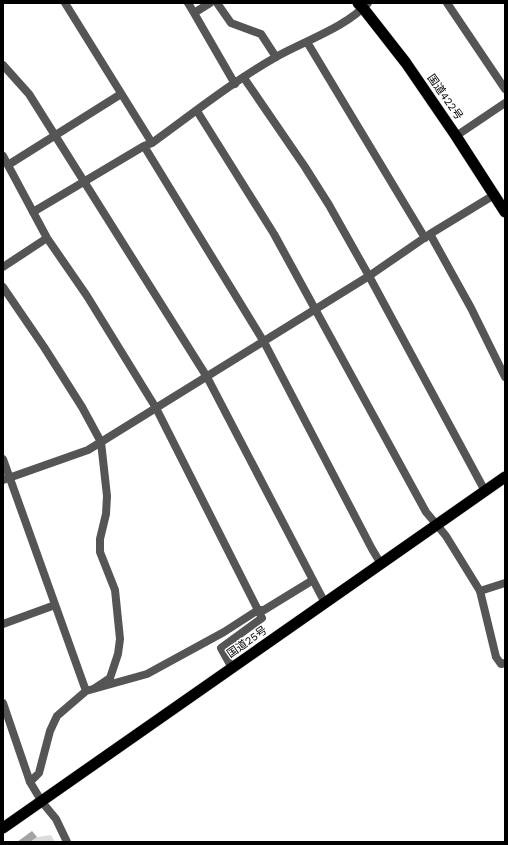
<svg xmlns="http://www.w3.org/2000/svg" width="508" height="845" viewBox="0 0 508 845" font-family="'Work Sans','Noto Sans JP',sans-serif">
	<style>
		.green { fill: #dcdcdc }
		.water { fill: #a3a3a3 }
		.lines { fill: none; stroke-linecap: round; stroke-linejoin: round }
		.trunk-casing { stroke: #dbdbdb; stroke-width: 12 }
		.service { stroke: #555; stroke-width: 8 }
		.minor { stroke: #555; stroke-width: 8 }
		.trunk { stroke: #000; stroke-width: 11 }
		.labels { text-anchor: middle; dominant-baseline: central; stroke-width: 3; stroke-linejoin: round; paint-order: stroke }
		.street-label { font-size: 11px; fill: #000; stroke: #fff }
	</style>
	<rect width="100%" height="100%" fill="#fff"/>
	<path class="green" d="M51,835L55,842H30L37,837Z"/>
	<path class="water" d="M32,831L37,837L30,842H17Z"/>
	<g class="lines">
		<defs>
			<path id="trunk" d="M358,3L363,8L406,63L456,136L505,212
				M3,828L505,477"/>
		</defs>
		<use href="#trunk" class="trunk-casing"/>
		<path class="service" d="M188,3L194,13
			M210,3L194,13L235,84
			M217,3L231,23L261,34L276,57
			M447,3L505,89
			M197,111L274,234L426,512L437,525
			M3,156L47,238L87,296L156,408L258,610
			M3,267L47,238
			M3,287L44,347L82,407L101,442L107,496L106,514L100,539V552L115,590L120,639L118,654L110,678L95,688
			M480,591L505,583"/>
		<path class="minor" d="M65,3L152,143
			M307,42L425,238
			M3,65L29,94L207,377L325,603
			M244,78L305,167L329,205L369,276L485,491
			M456,136L505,103
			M144,146L264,342L372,549L381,564
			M8,165L121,94
			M33,212L144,146L152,143C192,114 232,82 276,57C304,41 345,28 368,3
			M430,234L471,308L505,377
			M3,459L86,691L147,674L224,632L258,610L262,618L221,648L232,668
			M3,480L88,450L101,442L369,276L430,234L494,195
			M437,525L446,536L480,591L496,657L501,664L505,663
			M258,610H264L313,580
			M3,624L55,605
			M3,703L30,782L42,802L56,819L67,842
			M30,782L39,773L50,731L57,716L86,691"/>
		<use href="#trunk" class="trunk"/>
	</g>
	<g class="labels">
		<g class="street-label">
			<text transform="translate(445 97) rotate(55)">国道422号</text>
			<text transform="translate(247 642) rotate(-35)">国道25号</text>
		</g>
	</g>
	<rect width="508" height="845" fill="none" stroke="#000000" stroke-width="8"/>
</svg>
